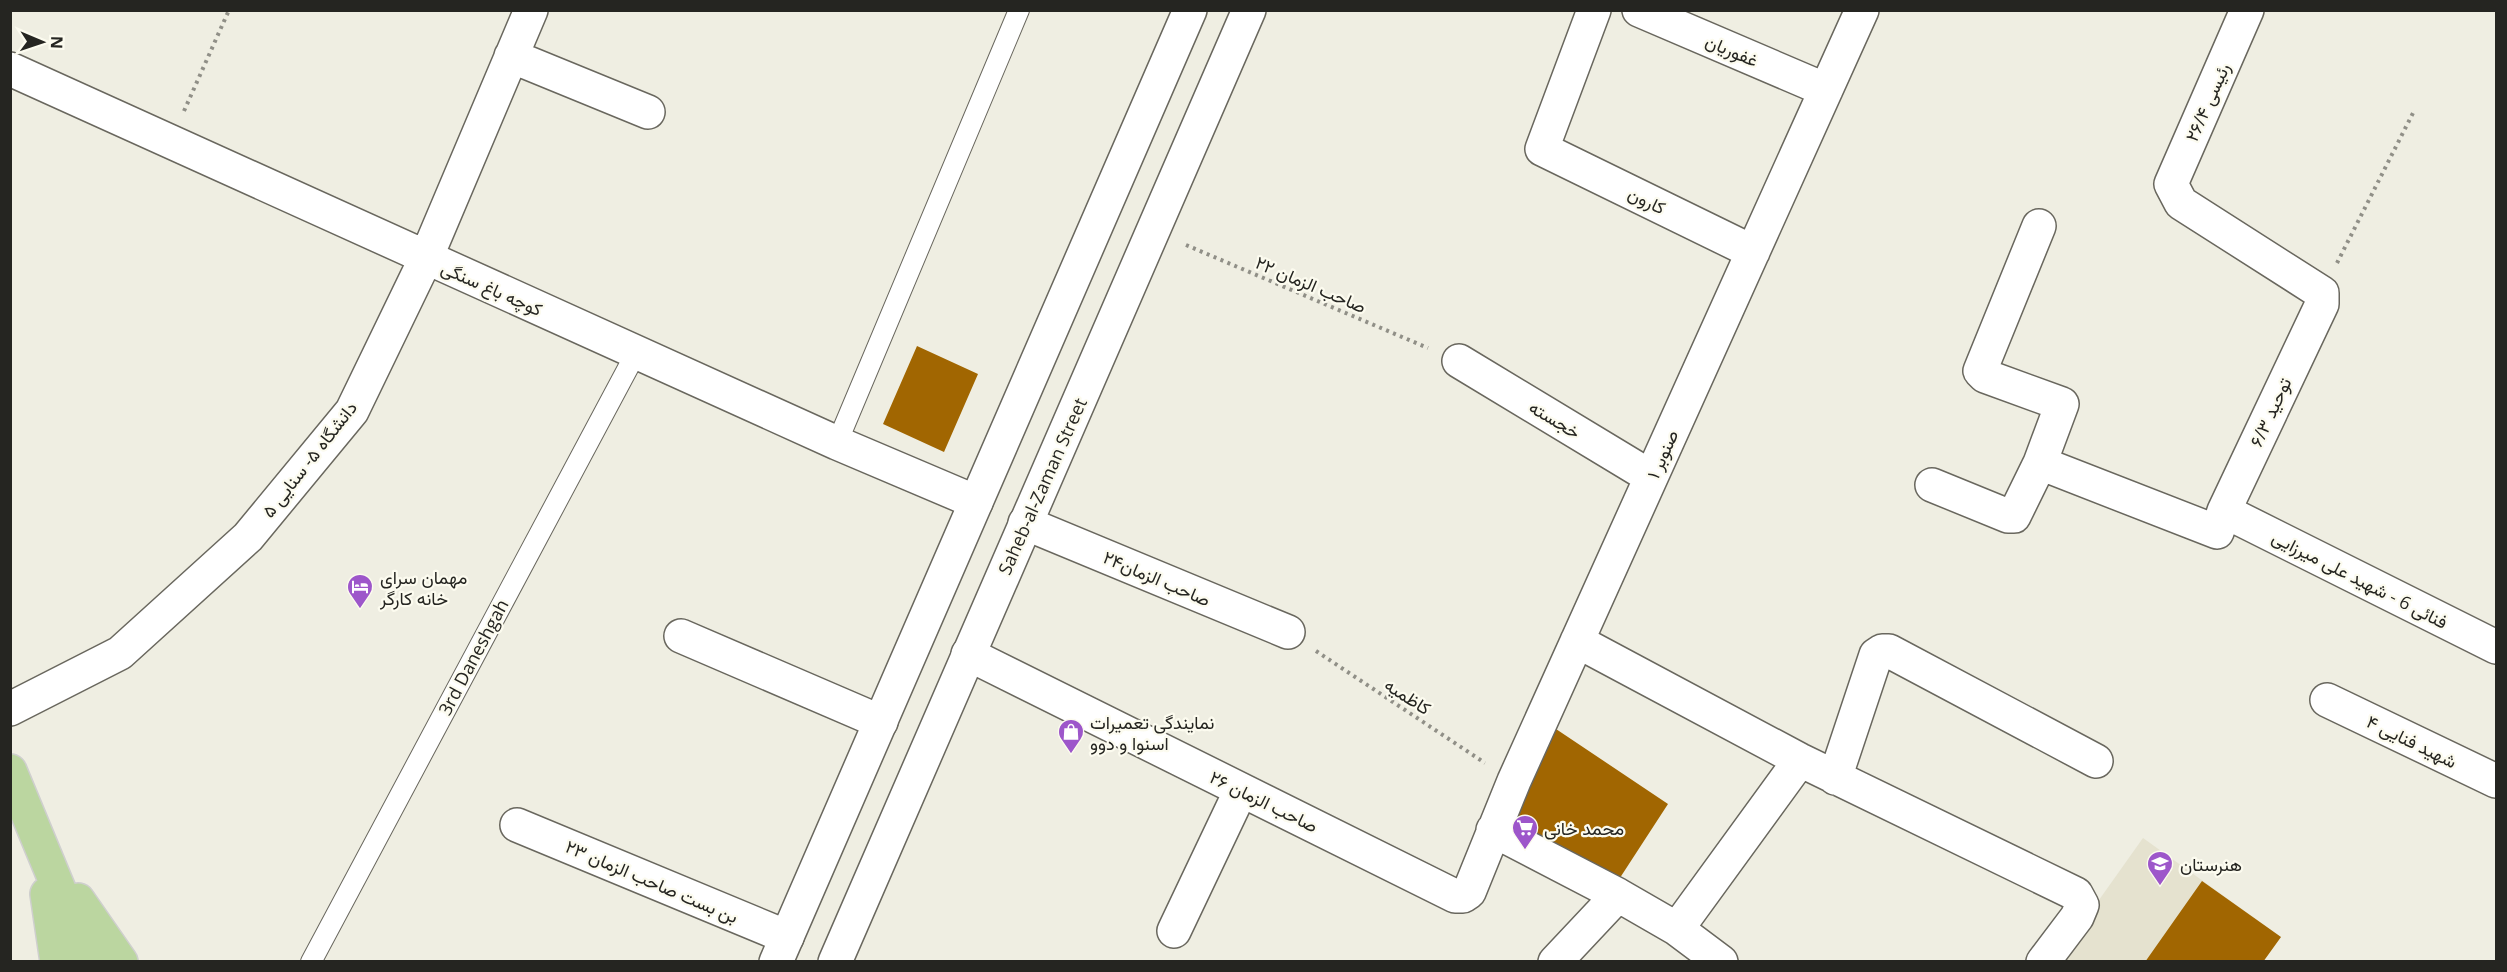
<svg xmlns="http://www.w3.org/2000/svg" width="2507" height="972" viewBox="0 0 2507 972" font-family="'Open Sans',Vazirmatn,sans-serif">
	<style>
		.built { fill: #e5e2cf }
		.building { fill: #a16601 }
		.lines { fill: none; stroke-linecap: round; stroke-linejoin: round }
		.service-casing { stroke: #69675e; stroke-width: 22 }
		.minor-casing { stroke: #69675e; stroke-width: 36 }
		.secondary-casing { stroke: #69675e; stroke-width: 36 }
		.primary-casing { stroke: #cfcfce; stroke-width: 36 }
		.path { stroke: #908f87; stroke-width: 4; stroke-dasharray: 3 4.5; stroke-linecap: butt }
		.service { stroke: #fff; stroke-width: 20 }
		.minor { stroke: #fff; stroke-width: 33 }
		.secondary { stroke: #fff; stroke-width: 33 }
		.primary { stroke: #bbd6a0; stroke-width: 33 }
		.labels { text-anchor: middle; dominant-baseline: central; stroke-width: 4.5; stroke-linejoin: round; paint-order: stroke }
		.street-label { font-size: 18px; fill: #252521; stroke: #fcfbef }
		.poi-label { font-size: 18px; fill: #252521; stroke: #fcfbef; text-anchor: start }
	</style>
	<rect width="100%" height="100%" fill="#efeee2"/>
	<path class="built" d="M2143,838L2281,937L2263,961L2055,962Z"/>
	<path class="building" d="M917,346L978,374L944,452L883,424Z
		M1556,729L1668,804L1614,887L1506,833Z
		M2202,881L2281,937L2263,962H2145Z"/>
	<g class="lines">
		<defs>
			<path id="service" d="M837,443L1019,10
				M311,962L636,353"/>
			<path id="minor" d="M1594,10L1542,149L1753,252
				M1639,10L1826,90
				M511,56L648,112
				M10,69L837,443L976,502
				M1459,361L1651,477
				M2040,463L2217,532L2224,511L2322,304V293L2181,203L2171,184L2247,10
				M1932,485L2008,516H2014L2040,463L2062,404L1985,376L1980,371L2039,226
				M2224,511L2496,647
				M1025,523L1288,632
				M681,636L881,722
				M1577,641L1800,760L2076,894L2082,905L2077,917L2043,962
				M968,654L1455,896H1463L1469,892L1514,781L1862,10
				M2327,700L2496,781
				M10,709L120,653L248,537L352,411L426,258L531,10
				M1835,778L1876,655L1882,651H1889L2096,761
				M517,825L787,937
				M1493,830L1618,895L1677,929L1721,962
				M1677,929L1800,760
				M1174,931L1241,790
				M1555,962L1618,895"/>
			<path id="secondary" d="M776,962L1190,10
				M835,962L1249,10"/>
			<path id="primary" d="M10,771L89,962
				M47,894L57,962
				M78,900L121,962"/>
		</defs>
		<use href="#service" class="service-casing"/>
		<use href="#minor" class="minor-casing"/>
		<use href="#secondary" class="secondary-casing"/>
		<use href="#primary" class="primary-casing"/>
		<path class="path" d="M184,111L229,10
			M1186,245L1428,348
			M2337,263L2414,111
			M1316,651L1485,763"/>
		<use href="#service" class="service"/>
		<use href="#minor" class="minor"/>
		<use href="#secondary" class="secondary"/>
		<use href="#primary" class="primary"/>
	</g>
	<defs>
		<symbol id="hotel-pin" viewBox="-11 -11 22 30"><path d="M0 17L-7.5 6A9.5 9.5 0 1 1 7.5 6Z" fill="#9d56ca" stroke="#fcfbef"/><path d="M-6-4.5h1.5V1H6V5H4.5V3h-9V5H-6ZM-4 0a1.8 1.8 0 1 1 3.6 0ZM.5 0V-2.5h3Q6-2.5 6 0Z" fill="#fff"/></symbol>
		<symbol id="shop-pin" viewBox="-11 -11 22 30"><path d="M0 17L-7.5 6A9.5 9.5 0 1 1 7.5 6Z" fill="#9d56ca" stroke="#fcfbef"/><path d="M-5-2.5h2.3a2.7 3.5 0 0 1 5.4 0H5L5.5 6h-11ZM-1.5-2.5h3a1.5 2.3 0 0 0-3 0Z" fill="#fff"/></symbol>
		<symbol id="supermarket-pin" viewBox="-11 -11 22 30"><path d="M0 17L-7.5 6A9.5 9.5 0 1 1 7.5 6Z" fill="#9d56ca" stroke="#fcfbef"/><path d="M-6-5.5h2.5l.6 2H6L4.5 2H-2.5L-4.4-4H-6ZM-1.5 3.2a1.3 1.3 0 1 0 .1 0ZM3 3.2a1.3 1.3 0 1 0 .1 0Z" fill="#fff"/></symbol>
		<symbol id="school-pin" viewBox="-11 -11 22 30"><path d="M0 17L-7.5 6A9.5 9.5 0 1 1 7.5 6Z" fill="#9d56ca" stroke="#fcfbef"/><path d="M0-5L7-2L0 1L-7-2ZM-4 1L0 2.5L4 1V4Q0 6-4 4Z" fill="#fff"/></symbol>
	</defs>
	<g fill-rule="evenodd">
		<use href="#hotel-pin" x="345" y="572" width="30" height="40"/>
		<use href="#shop-pin" x="1056" y="717" width="30" height="40"/>
		<use href="#supermarket-pin" x="1510" y="813" width="30" height="40"/>
		<use href="#school-pin" x="2145" y="849" width="30" height="40"/>
	</g>
	<g class="labels">
		<g class="street-label">
			<text transform="translate(1732 50) rotate(23)">غفوریان</text>
			<text transform="translate(2207 102) rotate(-66)">رئیسی ۲۶/۴</text>
			<text transform="translate(1647 200) rotate(26)">کارون</text>
			<text transform="translate(1311 284) rotate(23)">صاحب الزمان ۲۲</text>
			<text transform="translate(492 288) rotate(24)">کوچه باغ سنگی</text>
			<text transform="translate(2270 412) rotate(-65)">توحید ۶/۳</text>
			<text transform="translate(1555 419) rotate(31)">خجسته</text>
			<text transform="translate(1662 454) rotate(-66)">صنوبر ۱</text>
			<text transform="translate(309 459) rotate(-52)">دانشگاه ۵- سنایی ۵</text>
			<text transform="translate(1042 486) rotate(-66)">Saheb-al-Zaman Street</text>
			<text transform="translate(1157 578) rotate(23)">صاحب الزمان۲۴</text>
			<text transform="translate(2360 579) rotate(27)">فنائی 6 - شهید علی میرزایی</text>
			<text transform="translate(473 657) rotate(-62)">3rd Daneshgah</text>
			<text transform="translate(1408 696) rotate(33)">کاظمیه</text>
			<text transform="translate(2412 741) rotate(26)">شهید فنایی ۴</text>
			<text transform="translate(1264 801) rotate(26)">صاحب الزمان ۲۶</text>
			<text transform="translate(652 881) rotate(23)">بن بست صاحب الزمان ۲۳</text>
		</g>
		<g class="poi-label">
			<text x="380" y="577">مهمان سرای<tspan x="380" dy="21">خانه کارگر</tspan></text>
			<text x="1090" y="722">نمایندگی تعمیرات<tspan x="1090" dy="21">اسنوا و دوو</tspan></text>
			<text x="1544" y="828">محمد خانی</text>
			<text x="2180" y="864">هنرستان</text>
		</g>
	</g>
	<rect width="2507" height="972" fill="none" stroke="#252521" stroke-width="24"/>
	<g transform="translate(42 42) rotate(92)" stroke="#fcfbef" stroke-width="4.5" paint-order="stroke">
	<path d="M0-4.5L10 22L0 15L-10 22Z" fill="#252521"/>
	<text y="-9" font-size="16" font-weight="bold" text-anchor="middle" fill="#252521">N</text>
	</g>
</svg>
